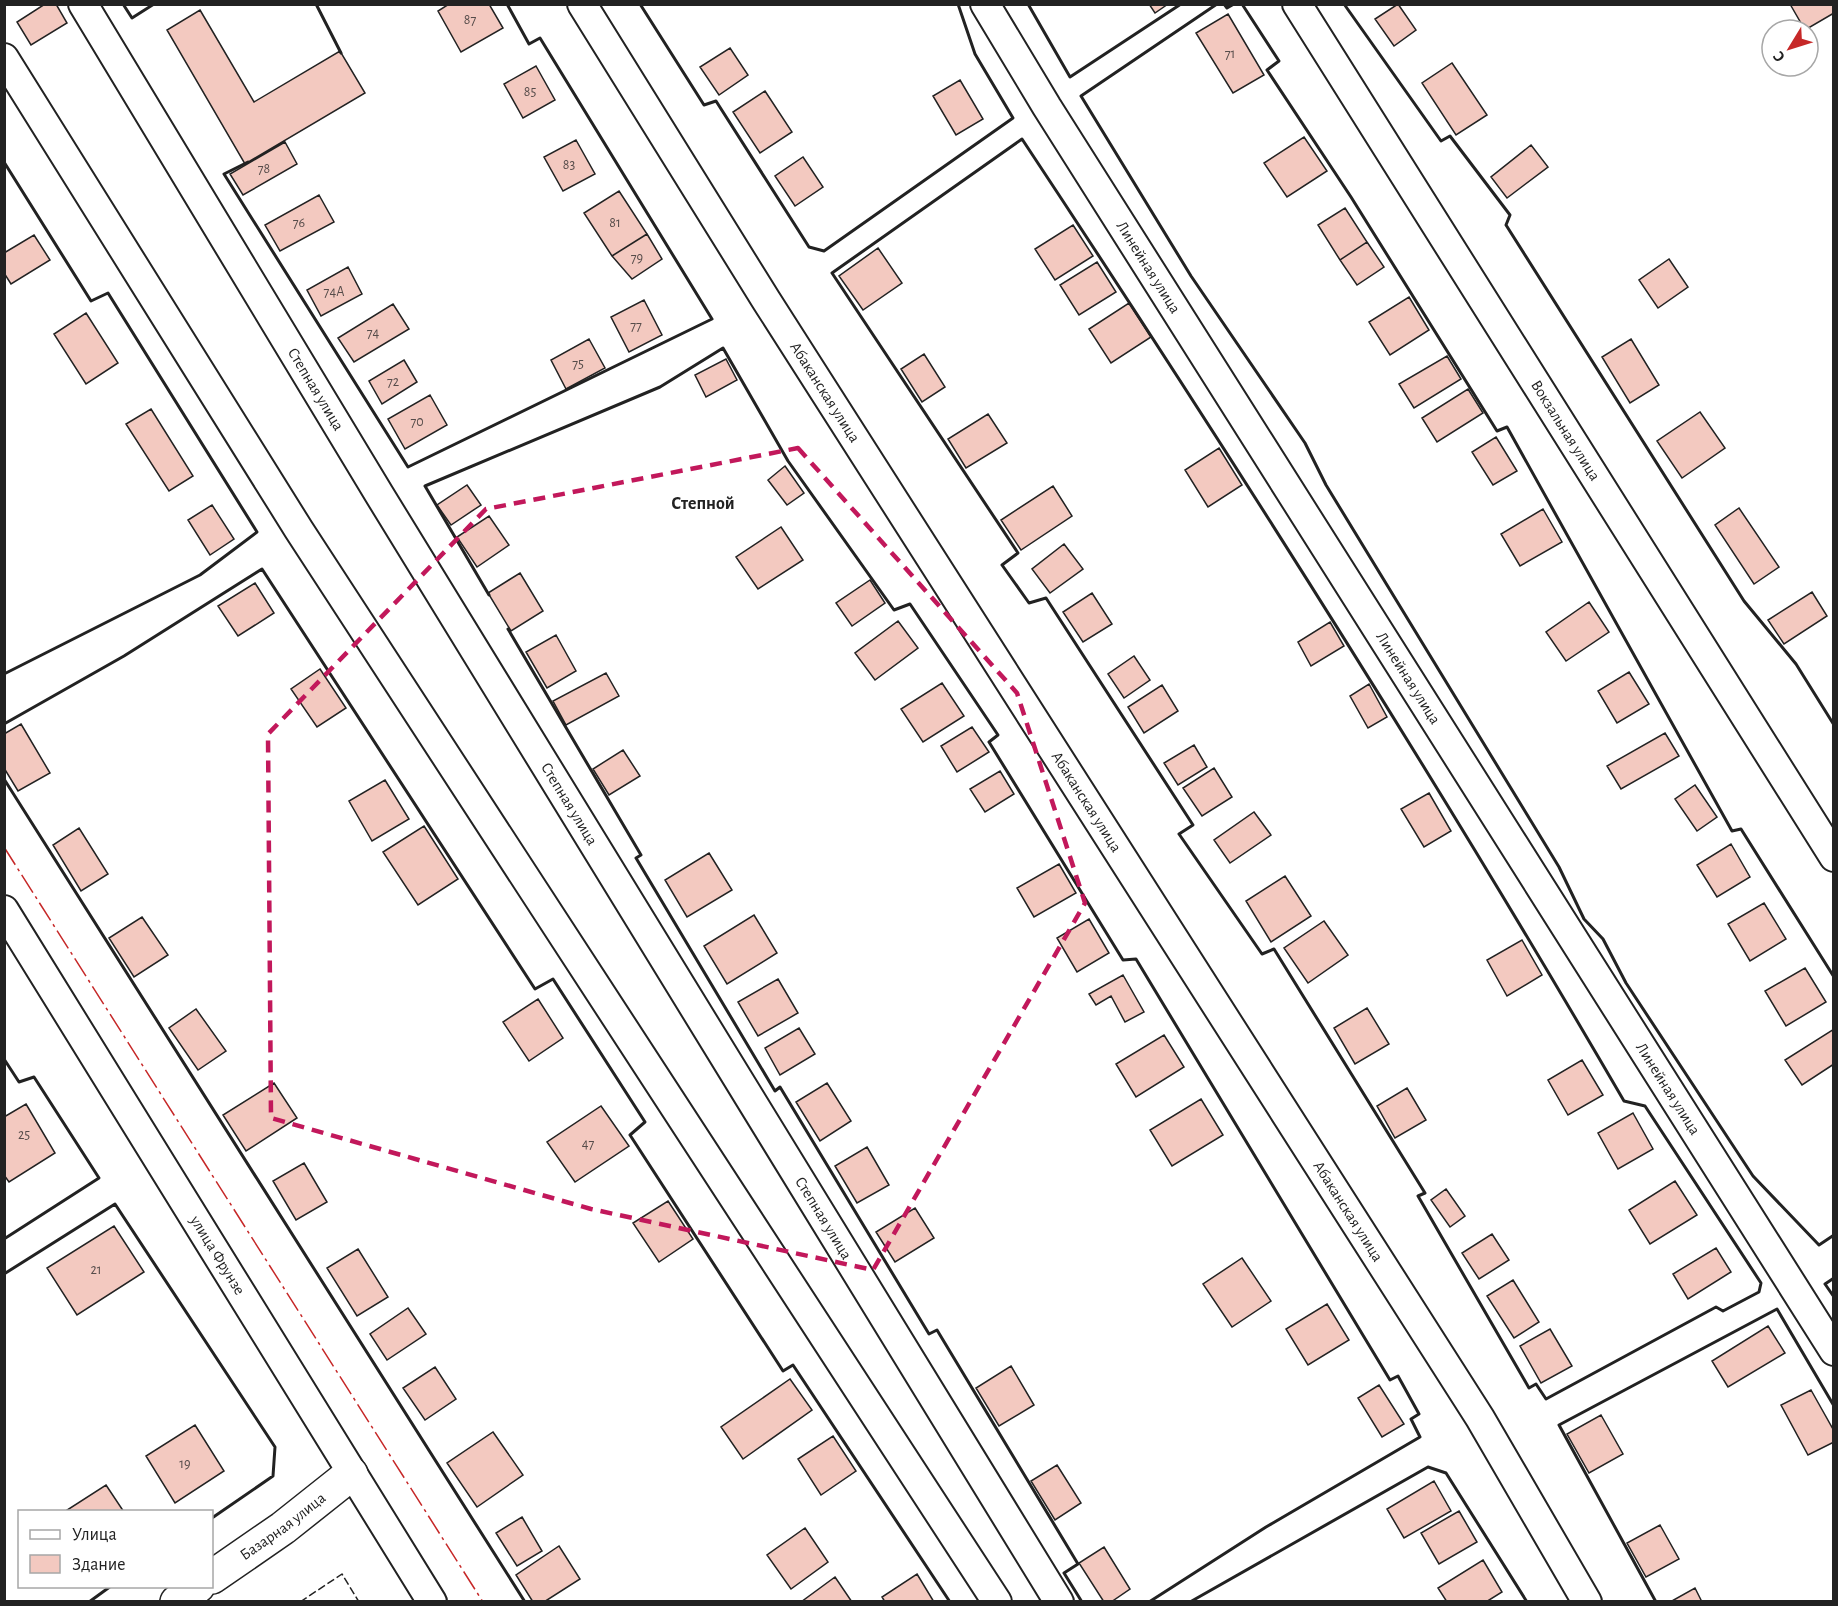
<svg xmlns="http://www.w3.org/2000/svg" width="1838" height="1606" viewBox="0 0 1838 1606" font-family="'Alegreya Sans',sans-serif">
	<style>
		.building { fill: #f3c9c0; stroke: #222; stroke-width: 1.5 }
		.lines { fill: none; stroke-linecap: round; stroke-linejoin: round }
		.minor-casing { stroke: #222; stroke-width: 32 }
		.tertiary-casing { stroke: #222; stroke-width: 36 }
		.minor { stroke: #fff; stroke-width: 28 }
		.tertiary { stroke: #fff; stroke-width: 33 }
		.fence { stroke: #222; stroke-width: 1.5; stroke-dasharray: 8 3; stroke-linecap: butt }
		.wall { stroke: #222; stroke-width: 3 }
		.power { stroke: #c62828; stroke-width: 1.5; stroke-dasharray: 21 4.5 3 4.5; stroke-linecap: butt }
		.marked { fill: none; stroke: #c2185b; stroke-width: 4.5; stroke-dasharray: 12 8; stroke-linejoin: round }
		.labels { text-anchor: middle; dominant-baseline: central; stroke-width: 4.5; stroke-linejoin: round; paint-order: stroke }
		.number-label { font-size: 14px; fill: #564c4a }
		.street-label { font-size: 16px; fill: #222; stroke: #fff }
		.neighbourhood-label { font-size: 18px; font-weight: bold; fill: #222; stroke: #fff }
	</style>
	<rect width="100%" height="100%" fill="#fff"/>
	<path class="building" d="M45,4H56L67,23L31,45L17,22Z
		M449,4H489L503,28L461,52L438,11Z
		M1149,4H1168L1155,13Z
		M1398,4L1416,30L1394,46L1375,19Z
		M1790,4H1834V13L1805,30Z
		M200,10L254,102L340,51L365,93L245,164L167,30Z
		M1228,14L1264,75L1233,93L1196,33Z
		M730,48L748,75L719,95L700,67Z
		M1452,63L1487,115L1456,135L1422,83Z
		M536,66L555,100L523,118L504,84Z
		M960,80L983,119L956,135L933,96Z
		M765,91L792,132L760,153L733,112Z
		M1304,137L1327,171L1287,197L1264,163Z
		M576,140L595,174L563,191L544,157Z
		M285,142L297,164L243,195L230,174Z
		M1531,145L1548,167L1507,198L1491,177Z
		M803,157L823,187L795,206L775,176Z
		M619,191L647,234L612,256L584,213Z
		M319,195L334,222L280,251L265,225Z
		M1345,208L1367,242L1340,260L1318,225Z
		M1073,225L1093,256L1055,280L1035,249Z
		M647,234L662,259L632,279L612,256Z
		M34,235L50,260L11,284L4,273V253Z
		M1367,242L1384,267L1357,285L1340,260Z
		M878,248L902,283L863,310L839,276Z
		M1669,259L1688,287L1658,308L1639,280Z
		M1097,262L1116,292L1079,315L1060,285Z
		M348,267L362,294L321,316L307,290Z
		M1409,297L1429,330L1390,355L1369,322Z
		M644,300L662,335L629,352L611,317Z
		M1129,303L1151,337L1111,363L1089,329Z
		M393,304L409,329L354,362L338,338Z
		M86,313L118,363L86,384L54,334Z
		M589,339L605,368L566,389L551,360Z
		M1631,339L1659,385L1630,403L1602,357Z
		M924,354L945,387L922,402L901,369Z
		M1447,356L1461,379L1414,408L1399,384Z
		M726,359L737,380L706,397L695,375Z
		M404,360L417,382L382,404L369,381Z
		M1468,389L1483,413L1437,442L1422,418Z
		M430,395L447,425L405,449L388,419Z
		M151,409L193,476L169,491L126,424Z
		M1700,412L1725,448L1682,478L1657,441Z
		M988,414L1007,443L966,468L948,439Z
		M1496,437L1517,471L1493,485L1472,452Z
		M1219,448L1242,485L1208,507L1185,470Z
		M785,466L804,493L787,505L768,480Z
		M467,485L481,505L451,525L437,505Z
		M1053,486L1072,516L1021,550L1001,520Z
		M212,505L234,539L210,555L188,520Z
		M1739,508L1779,567L1754,584L1715,525Z
		M1543,509L1562,542L1520,566L1501,534Z
		M489,516L509,545L477,567L457,537Z
		M781,527L803,560L758,589L736,557Z
		M1064,544L1083,569L1050,593L1032,569Z
		M520,573L543,611L511,631L488,593Z
		M870,580L885,603L852,626L836,603Z
		M255,583L274,613L238,636L218,606Z
		M1812,592L1827,616L1784,644L1768,620Z
		M1092,593L1112,624L1083,642L1063,612Z
		M1589,602L1609,632L1566,661L1546,632Z
		M898,621L918,648L875,680L855,653Z
		M1330,622L1344,646L1311,666L1298,642Z
		M556,635L576,671L547,688L526,652Z
		M1134,656L1150,680L1124,698L1108,674Z
		M320,669L346,708L317,727L291,689Z
		M1629,672L1649,704L1617,723L1598,691Z
		M606,673L619,696L566,725L553,701Z
		M942,683L964,716L923,742L901,709Z
		M1369,684L1387,717L1368,728L1350,696Z
		M1162,685L1178,711L1144,733L1128,707Z
		M21,724L50,773L18,791L4,768V734Z
		M972,727L989,752L957,772L941,746Z
		M1665,733L1679,756L1621,789L1607,766Z
		M1194,745L1207,767L1178,785L1164,763Z
		M623,750L640,776L609,795L593,769Z
		M1214,768L1232,797L1202,816L1183,788Z
		M1000,771L1014,794L985,812L970,789Z
		M385,780L409,819L372,841L349,801Z
		M1695,785L1717,817L1697,831L1675,799Z
		M1429,793L1451,831L1424,847L1401,809Z
		M1254,812L1271,835L1230,863L1214,840Z
		M424,826L458,879L418,905L383,852Z
		M79,828L108,874L81,891L53,845Z
		M1731,844L1750,877L1717,897L1697,865Z
		M709,853L732,890L687,917L665,880Z
		M1059,864L1076,893L1034,917L1017,888Z
		M1285,876L1311,916L1271,942L1246,901Z
		M1764,903L1786,939L1750,961L1728,924Z
		M754,915L777,953L727,984L704,946Z
		M142,917L168,955L134,977L109,938Z
		M1089,919L1109,953L1077,972L1057,938Z
		M1324,921L1348,955L1308,983L1284,948Z
		M1522,940L1542,975L1507,996L1487,960Z
		M1805,968L1826,1002L1786,1026L1765,991Z
		M1123,975L1144,1012L1125,1022L1111,996L1096,1005L1089,994Z
		M778,979L798,1013L758,1036L738,1002Z
		M538,999L563,1038L529,1061L503,1022Z
		M1367,1008L1389,1044L1355,1064L1334,1028Z
		M196,1009L226,1051L198,1070L169,1028Z
		M799,1028L815,1054L780,1075L765,1048Z
		M1834,1029V1064L1802,1085L1785,1060Z
		M1164,1035L1184,1067L1136,1097L1116,1064Z
		M1582,1060L1603,1095L1568,1115L1548,1080Z
		M274,1083L297,1118L246,1151L223,1115Z
		M827,1083L851,1121L820,1141L796,1102Z
		M1407,1088L1426,1120L1395,1138L1377,1106Z
		M1201,1099L1223,1135L1172,1166L1150,1130Z
		M26,1104L55,1153L9,1182L4,1175V1117Z
		M601,1106L629,1146L575,1182L547,1142Z
		M1633,1113L1653,1149L1618,1169L1598,1133Z
		M867,1147L889,1185L857,1203L835,1166Z
		M304,1163L327,1202L296,1220L273,1181Z
		M1675,1181L1697,1215L1650,1244L1629,1210Z
		M1446,1189L1465,1216L1450,1227L1431,1200Z
		M668,1201L693,1239L659,1262L633,1223Z
		M915,1208L934,1238L895,1262L876,1232Z
		M114,1226L144,1272L77,1315L47,1268Z
		M1492,1234L1509,1260L1479,1279L1462,1253Z
		M1716,1248L1731,1272L1688,1299L1673,1274Z
		M358,1249L388,1297L357,1316L327,1268Z
		M1242,1258L1271,1301L1232,1327L1203,1284Z
		M1513,1280L1539,1322L1514,1338L1487,1296Z
		M1327,1304L1349,1340L1308,1365L1286,1329Z
		M408,1308L426,1334L387,1360L370,1334Z
		M1768,1326L1785,1353L1728,1387L1712,1361Z
		M1550,1329L1572,1366L1541,1383L1520,1346Z
		M1011,1366L1034,1405L999,1426L976,1388Z
		M435,1367L456,1399L425,1420L403,1388Z
		M790,1379L812,1410L743,1459L721,1427Z
		M1379,1385L1404,1424L1382,1437L1358,1398Z
		M1811,1390L1834,1431V1442L1808,1455L1781,1405Z
		M1601,1415L1623,1454L1589,1473L1567,1434Z
		M195,1425L224,1471L175,1503L146,1456Z
		M493,1432L523,1475L477,1507L447,1463Z
		M833,1436L856,1471L821,1495L798,1459Z
		M1057,1465L1081,1503L1055,1520L1031,1481Z
		M1434,1481L1451,1511L1404,1538L1387,1509Z
		M106,1485L124,1512H64Z
		M1459,1511L1477,1542L1439,1564L1421,1533Z
		M522,1517L542,1551L517,1566L496,1533Z
		M1660,1525L1679,1559L1646,1577L1627,1543Z
		M805,1528L828,1562L791,1589L767,1555Z
		M559,1546L580,1579L544,1602H533L516,1575Z
		M1104,1547L1130,1589L1111,1602H1104L1079,1563Z
		M1483,1560L1502,1592L1486,1602H1447L1438,1588Z
		M917,1574L934,1602H885L882,1597Z
		M835,1577L852,1602H801Z
		M1695,1588L1702,1602H1670Z"/>
	<g class="lines">
		<defs>
			<g id="minor">
				<path id="s1" d="M83,4L379,494L1059,1602"/>
				<path id="s2" d="M582,4L766,300L1480,1418L1587,1602"/>
				<path id="s3" d="M985,4L1047,107L1834,1351"/>
				<path id="s4" d="M1297,4L1834,857"/>
				<path d="M4,58L299,530L997,1602"/>
				<path id="s5" d="M4,910L432,1602"/>
			</g>
			<g id="tertiary">
				<path id="s6" d="M212,1577L283,1528L351,1474"/>
				<path d="M177,1602L198,1586"/>
			</g>
		</defs>
		<use href="#minor" class="minor-casing"/>
		<use href="#tertiary" class="tertiary-casing"/>
		<use href="#minor" class="minor"/>
		<use href="#tertiary" class="tertiary"/>
		<path class="fence" d="M300,1602L342,1574L359,1602"/>
		<path class="wall" d="M123,4L132,18L154,4
			M316,4L341,53
			M640,4L704,105L716,101L809,247L824,251L1013,118L975,54L958,4
			M1028,4L1070,77L1181,4
			M1217,4L1081,96L1191,276L1305,443L1326,485L1559,867L1584,919L1603,939L1626,983L1753,1176L1819,1245L1834,1235
			M1224,4L1227,8L1234,4
			M1242,4L1279,61L1267,70L1351,197L1497,431L1507,427L1732,831L1741,829L1834,977
			M1344,4L1441,141L1450,136L1510,215L1506,225L1744,601L1796,664L1834,725
			M1022,139C1231,455 1434,774 1624,1101L1645,1106L1761,1283L1759,1292L1723,1311L1716,1307L1546,1399L1536,1384L1529,1388L1418,1196L1425,1193L1274,949L1262,954L1179,834L1193,825L1046,598L1029,603L1002,565L1018,553L832,273Z
			M4,162L91,301L108,293L257,532L200,575L4,674
			M248,162L224,174L408,467L712,319L540,38L529,44L507,4
			M489,595L425,486L660,387L723,348L788,461L894,610L910,604L998,735L989,742L1123,960L1136,959L1390,1380L1398,1376L1419,1414L1411,1419L1420,1437L1266,1527L1149,1602
			M508,629L641,855L636,858L775,1091L780,1087L929,1334L937,1330L1078,1564L1064,1573L1082,1602
			M4,724L124,656L262,569L535,989L553,979L645,1122L630,1135L783,1371L793,1365L950,1602
			M4,779L525,1602
			M4,1059L19,1082L34,1077L99,1178L4,1239
			M4,1274L115,1204L275,1447L273,1476L212,1518
			M1834,1278L1825,1284L1834,1297
			M89,1602L111,1586
			M1190,1602L1428,1467L1446,1473L1527,1602
			M1656,1602L1559,1425L1777,1309L1834,1406"/>
		<path class="power" d="M4,847L483,1602"/>
	</g>
	<path class="marked" d="M798,448L1017,693L1085,903L873,1270L591,1209L271,1118L268,734L486,509Z"/>
	<g class="labels">
		<g class="number-label">
			<text x="470" y="20">87</text>
			<text x="1230" y="54">71</text>
			<text x="530" y="92">85</text>
			<text x="569" y="165">83</text>
			<text x="264" y="169">78</text>
			<text x="299" y="223">76</text>
			<text x="615" y="223">81</text>
			<text x="637" y="258">79</text>
			<text x="334" y="292">74А</text>
			<text x="636" y="326">77</text>
			<text x="373" y="333">74</text>
			<text x="578" y="364">75</text>
			<text x="393" y="382">72</text>
			<text x="417" y="422">70</text>
			<text x="24" y="1135">25</text>
			<text x="588" y="1144">47</text>
			<text x="96" y="1270">21</text>
			<text x="185" y="1464">19</text>
		</g>
		<g class="street-label">
			<text stroke="none"><textPath href="#s3" startOffset="310">Линейная улица</textPath></text>
			<text stroke="none"><textPath href="#s1" startOffset="450">Степная улица</textPath></text>
			<text stroke="none"><textPath href="#s2" startOffset="458">Абаканская улица</textPath></text>
			<text stroke="none"><textPath href="#s4" startOffset="504">Вокзальная улица</textPath></text>
			<text stroke="none"><textPath href="#s3" startOffset="796">Линейная улица</textPath></text>
			<text stroke="none"><textPath href="#s2" startOffset="944">Абаканская улица</textPath></text>
			<text stroke="none"><textPath href="#s1" startOffset="936">Степная улица</textPath></text>
			<text stroke="none"><textPath href="#s3" startOffset="1282">Линейная улица</textPath></text>
			<text stroke="none"><textPath href="#s2" startOffset="1430">Абаканская улица</textPath></text>
			<text stroke="none"><textPath href="#s1" startOffset="1422">Степная улица</textPath></text>
			<text stroke="none"><textPath href="#s5" startOffset="406">улица Фрунзе</textPath></text>
			<text stroke="none"><textPath href="#s6" startOffset="87">Базарная улица</textPath></text>
		</g>
		<g class="neighbourhood-label">
			<text x="703" y="504">Степной</text>
		</g>
	</g>
	<rect width="1838" height="1606" fill="none" stroke="#222222" stroke-width="12"/>
	<rect x="18" y="1510" width="195" height="78" fill="#ffffff" stroke="#a7a7a7" stroke-width="1.5"/>
	<rect x="30" y="1530" width="30" height="9" fill="#ffffff" stroke="#a7a7a7" stroke-width="1.5"/>
	<text x="72" y="1540" font-size="18" fill="#222222">Улица</text>
	<rect x="30" y="1555" width="30" height="18" fill="#f3c9c0" stroke="#a7a7a7" stroke-width="1.5"/>
	<text x="72" y="1570" font-size="18" fill="#222222">Здание</text>
	<g transform="translate(1790 48) rotate(232)"><circle r="28" fill="#ffffff" stroke="#a7a7a7" stroke-width="1.5"/>
	<path d="M0-4.5L10 22L0 15L-10 22Z" fill="#c62828"/>
	<text y="-9" font-size="16" font-weight="bold" text-anchor="middle" fill="#222222">С</text>
	</g>
</svg>
